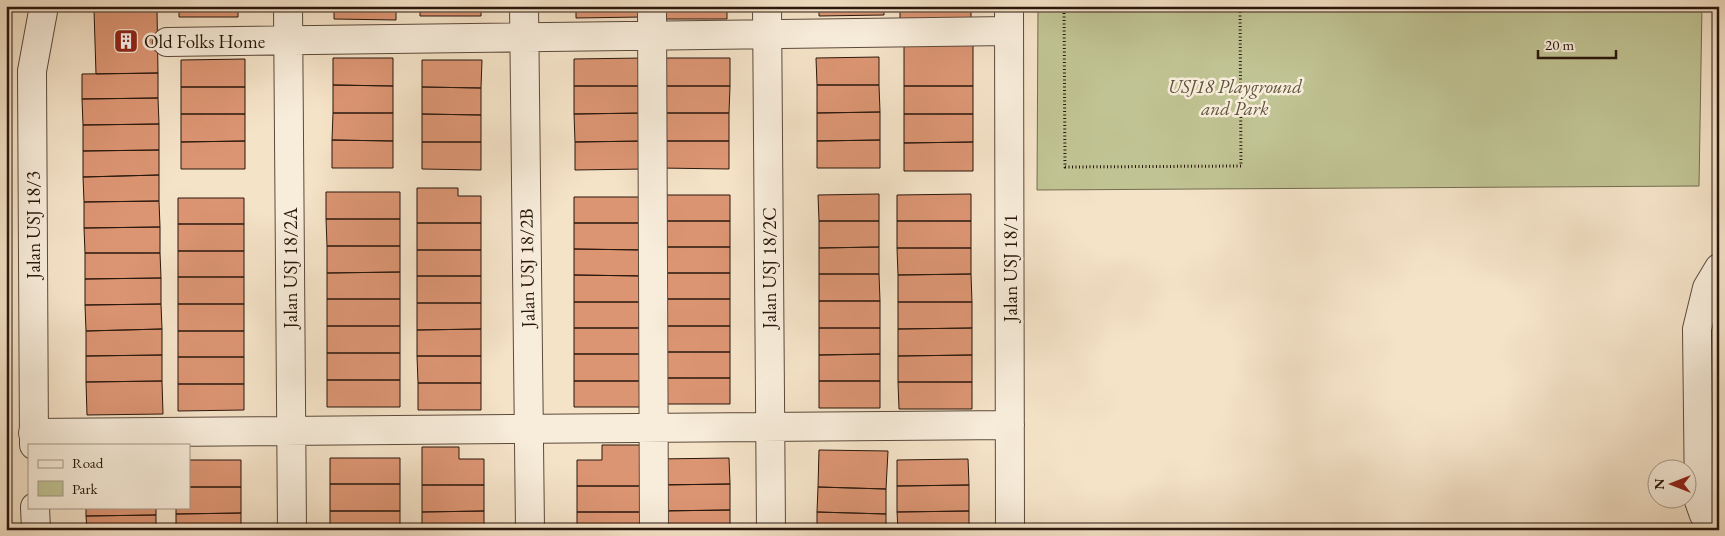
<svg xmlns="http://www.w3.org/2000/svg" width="1725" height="536" viewBox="0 0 1725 536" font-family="'EB Garamond',serif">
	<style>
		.green { fill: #c0c393; stroke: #746d50 }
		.building { fill: #dc9573; stroke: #29170c }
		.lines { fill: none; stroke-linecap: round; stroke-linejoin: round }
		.minor-casing { stroke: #5c4a3b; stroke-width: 30 }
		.path { stroke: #29170c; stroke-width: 3; stroke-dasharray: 1 2.5; stroke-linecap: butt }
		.minor { stroke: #f8eddb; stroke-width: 28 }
		.labels { text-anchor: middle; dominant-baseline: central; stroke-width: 5; stroke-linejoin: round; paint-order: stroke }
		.poi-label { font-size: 19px; fill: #29170c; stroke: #f8eddb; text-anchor: start }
		.park-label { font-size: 19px; font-style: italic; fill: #5e533b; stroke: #f8eddb }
		.street-label { font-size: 19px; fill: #29170c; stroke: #f8eddb }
	</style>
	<rect width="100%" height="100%" fill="#f5e3c8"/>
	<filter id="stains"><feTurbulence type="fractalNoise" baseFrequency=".004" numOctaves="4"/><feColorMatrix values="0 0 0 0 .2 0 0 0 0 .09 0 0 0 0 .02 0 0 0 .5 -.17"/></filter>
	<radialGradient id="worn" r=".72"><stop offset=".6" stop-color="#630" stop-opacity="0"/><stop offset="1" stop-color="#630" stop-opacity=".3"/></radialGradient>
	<path class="green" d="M1038,6H1702L1699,186L1037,190Z"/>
	<path class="building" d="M113,6H135V10L157,9L158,73L96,74L94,10H113Z
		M179,6H238V17H179Z
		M334,6H396V20L334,19Z
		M420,6H481V16H420Z
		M576,6H642V17L576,18Z
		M656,6H727V19H656Z
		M819,6H884V15L819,16Z
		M900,6H971V19H900Z
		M973,43V86H904V44Z
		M879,57V85H817L816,58Z
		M333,58H393V86L333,85Z
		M643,58V86H574V59Z
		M660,58H730V86H660Z
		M245,59V87H181V60Z
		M422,60H482L481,88L422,87Z
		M158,73V98L82,99V74Z
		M333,85L393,86V113H333Z
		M817,85H879L880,112L817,113Z
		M574,86H643L644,113L574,114Z
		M660,86H730L729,113H660Z
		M904,86H973V114H904Z
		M181,87H245V114H181Z
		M422,87L481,88V115L422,114Z
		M158,98L159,124L83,125L82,99Z
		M880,112V140L817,141V113Z
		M333,113H393V141L332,140Z
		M644,113V141L575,142L574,114Z
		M660,113H729V141H660Z
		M181,114H245V141L181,142Z
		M422,114L481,115V142H422Z
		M904,114H973V142L904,143Z
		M159,124V150L83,151V125Z
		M332,140L393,141V168H332Z
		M880,140V168H817V141Z
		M245,141V169H181V142Z
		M644,141V169L575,170V142Z
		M660,141H729V169L659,168Z
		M422,142H481V170L422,169Z
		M973,142V171H904V143Z
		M159,150V175L83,177V151Z
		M159,175V201L84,202L83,177Z
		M417,188H458V196H481V223H417Z
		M326,192H400V219H326Z
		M879,194V221H819L818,195Z
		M971,194V221H897V195Z
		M657,195H730V221H657Z
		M574,197H644V223H574Z
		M178,198H244V224H178Z
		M159,201L160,227L84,228V202Z
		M326,219H400V246H327Z
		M657,221H730V247H657Z
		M819,221H879V247L819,248Z
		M897,221H971V248H897Z
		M417,223H481V250H417Z
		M574,223H644V250L574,249Z
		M178,224H244V251H178Z
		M160,227V253H85L84,228Z
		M327,246H400V272L327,273Z
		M657,247H730V273H657Z
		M879,247V274H819V248Z
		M897,248H971V274L898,275Z
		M574,249L644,250V276L574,275Z
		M417,250H481V276H417Z
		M178,251H244V277H178Z
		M85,253H160L161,278L85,279Z
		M400,272V299H327V273Z
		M657,273H730V299H657Z
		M819,274H879L880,301H819Z
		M971,274L972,302H898V275Z
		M574,275L644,276V302H574Z
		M417,276H481V303H417Z
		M178,277H244V304H178Z
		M161,278V304L85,305V279Z
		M327,299H400V326H327Z
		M657,299H730V326H657Z
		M819,301H880V328H819Z
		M574,302H644V328H574Z
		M898,302H972V328L898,329Z
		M417,303H481V329L417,330Z
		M161,304L162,329L86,331L85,305Z
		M178,304H244V331H178Z
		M327,326H400V353H327Z
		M657,326H730V352H657Z
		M574,328H644V354H574Z
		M819,328H880V354L819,355Z
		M972,328V355L898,356V329Z
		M162,329V355L86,356V331Z
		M481,329V356H417V330Z
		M178,331H244V357H178Z
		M657,352H730V378H657Z
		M327,353H400V380H327Z
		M574,354H644V381H574Z
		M880,354V381H819V355Z
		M162,355V381L86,382V356Z
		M972,355V382H898V356Z
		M417,356H481V383H418Z
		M178,357H244V384H178Z
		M657,378H730V404H657Z
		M327,380H400V407H327Z
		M162,381L163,414L87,415L86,382Z
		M574,381H644V407H574Z
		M819,381H880V408H819Z
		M898,382H972V409H899Z
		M418,383H481V410H418Z
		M178,384H244V410L178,411Z
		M602,445H647V486H577V460H602Z
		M422,447H459V459H484V485H422Z
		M819,450L888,451L886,489L818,487Z
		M330,458H400V484H330Z
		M729,458L730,484L657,485V459Z
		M968,459L969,485L897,486V460Z
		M189,460H241V487H189Z
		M330,484H400V511H330Z
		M730,484V510L658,511L657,485Z
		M422,485H484V511L422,512Z
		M969,485V511L897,512V486Z
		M577,486H647V512H577Z
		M189,487H241V513L176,514V507H189Z
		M818,487L886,489V514L817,512Z
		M86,507H156V515L86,516Z
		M730,510V530H658V511Z
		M330,511H400V530H330Z
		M484,511V530H422V512Z
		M969,511V530H898L897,512Z
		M577,512H647V530H577Z
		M817,512L886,514V530H817Z
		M241,513V530H176V514Z
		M156,515V530H87L86,516Z"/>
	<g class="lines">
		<defs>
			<path id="minor" d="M288,6L292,530
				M524,6L530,530
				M652,6L654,530
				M767,6L771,530
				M1009,6L1010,530
				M167,42L1009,31
				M1719,268L1707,288L1697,329L1699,501L1704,515L1719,529
				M33,433L1010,425
				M34,445L32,71L44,6
				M35,507L36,530"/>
		</defs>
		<use href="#minor" class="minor-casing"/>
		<path class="path" d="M1064,6L1065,167L1241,166L1240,6"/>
		<use href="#minor" class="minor"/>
	</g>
	<defs>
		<symbol id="building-square" viewBox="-11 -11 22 22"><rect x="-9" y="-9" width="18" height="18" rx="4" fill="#8f2418" stroke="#f8eddb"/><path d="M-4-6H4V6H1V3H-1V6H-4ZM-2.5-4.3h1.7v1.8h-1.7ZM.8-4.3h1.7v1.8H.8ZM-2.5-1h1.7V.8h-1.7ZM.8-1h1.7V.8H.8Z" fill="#fff"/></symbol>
	</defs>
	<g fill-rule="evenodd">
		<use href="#building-square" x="112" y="27" width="28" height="28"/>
	</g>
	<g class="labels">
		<g class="poi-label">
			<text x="144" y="41">Old Folks Home</text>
		</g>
		<g class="park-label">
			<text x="1235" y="86">USJ18 Playground<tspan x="1235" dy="22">and Park</tspan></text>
		</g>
		<g class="street-label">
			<text transform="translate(33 225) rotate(-90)">Jalan USJ 18/3</text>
			<text transform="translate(290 268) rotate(-90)">Jalan USJ 18/2A</text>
			<text transform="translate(527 268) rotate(-91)">Jalan USJ 18/2B</text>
			<text transform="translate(769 268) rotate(-90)">Jalan USJ 18/2C</text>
			<text transform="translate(1010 268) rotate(-90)">Jalan USJ 18/1</text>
		</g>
	</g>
	<rect width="1725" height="536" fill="none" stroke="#f5e3c8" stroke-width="25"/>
	<rect x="8" y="8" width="1710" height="521" fill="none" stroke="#29170c" stroke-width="2.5"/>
	<rect x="12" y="12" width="1700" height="511" fill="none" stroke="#29170c"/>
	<rect x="28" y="444" width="162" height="65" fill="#f8eddb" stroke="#a59788"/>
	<rect x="38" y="460" width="25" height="8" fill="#f8eddb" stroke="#a59788"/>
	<text x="72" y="468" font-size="15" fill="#29170c">Road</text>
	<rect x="38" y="481" width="25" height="15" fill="#c0c393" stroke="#a59788"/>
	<text x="72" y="494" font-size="15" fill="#29170c">Park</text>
	<g transform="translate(1672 484) rotate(270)"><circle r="24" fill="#f8eddb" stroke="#a59788"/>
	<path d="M0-4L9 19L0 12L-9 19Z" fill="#8f2418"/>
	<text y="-8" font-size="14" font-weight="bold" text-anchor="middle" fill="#29170c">N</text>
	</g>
	<path d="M1538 50v8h78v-8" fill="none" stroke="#29170c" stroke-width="2.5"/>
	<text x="1545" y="50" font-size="15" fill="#29170c" stroke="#f8eddb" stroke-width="4" paint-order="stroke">20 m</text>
	<rect width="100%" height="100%" filter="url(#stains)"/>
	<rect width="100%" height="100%" fill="url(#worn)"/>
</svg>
